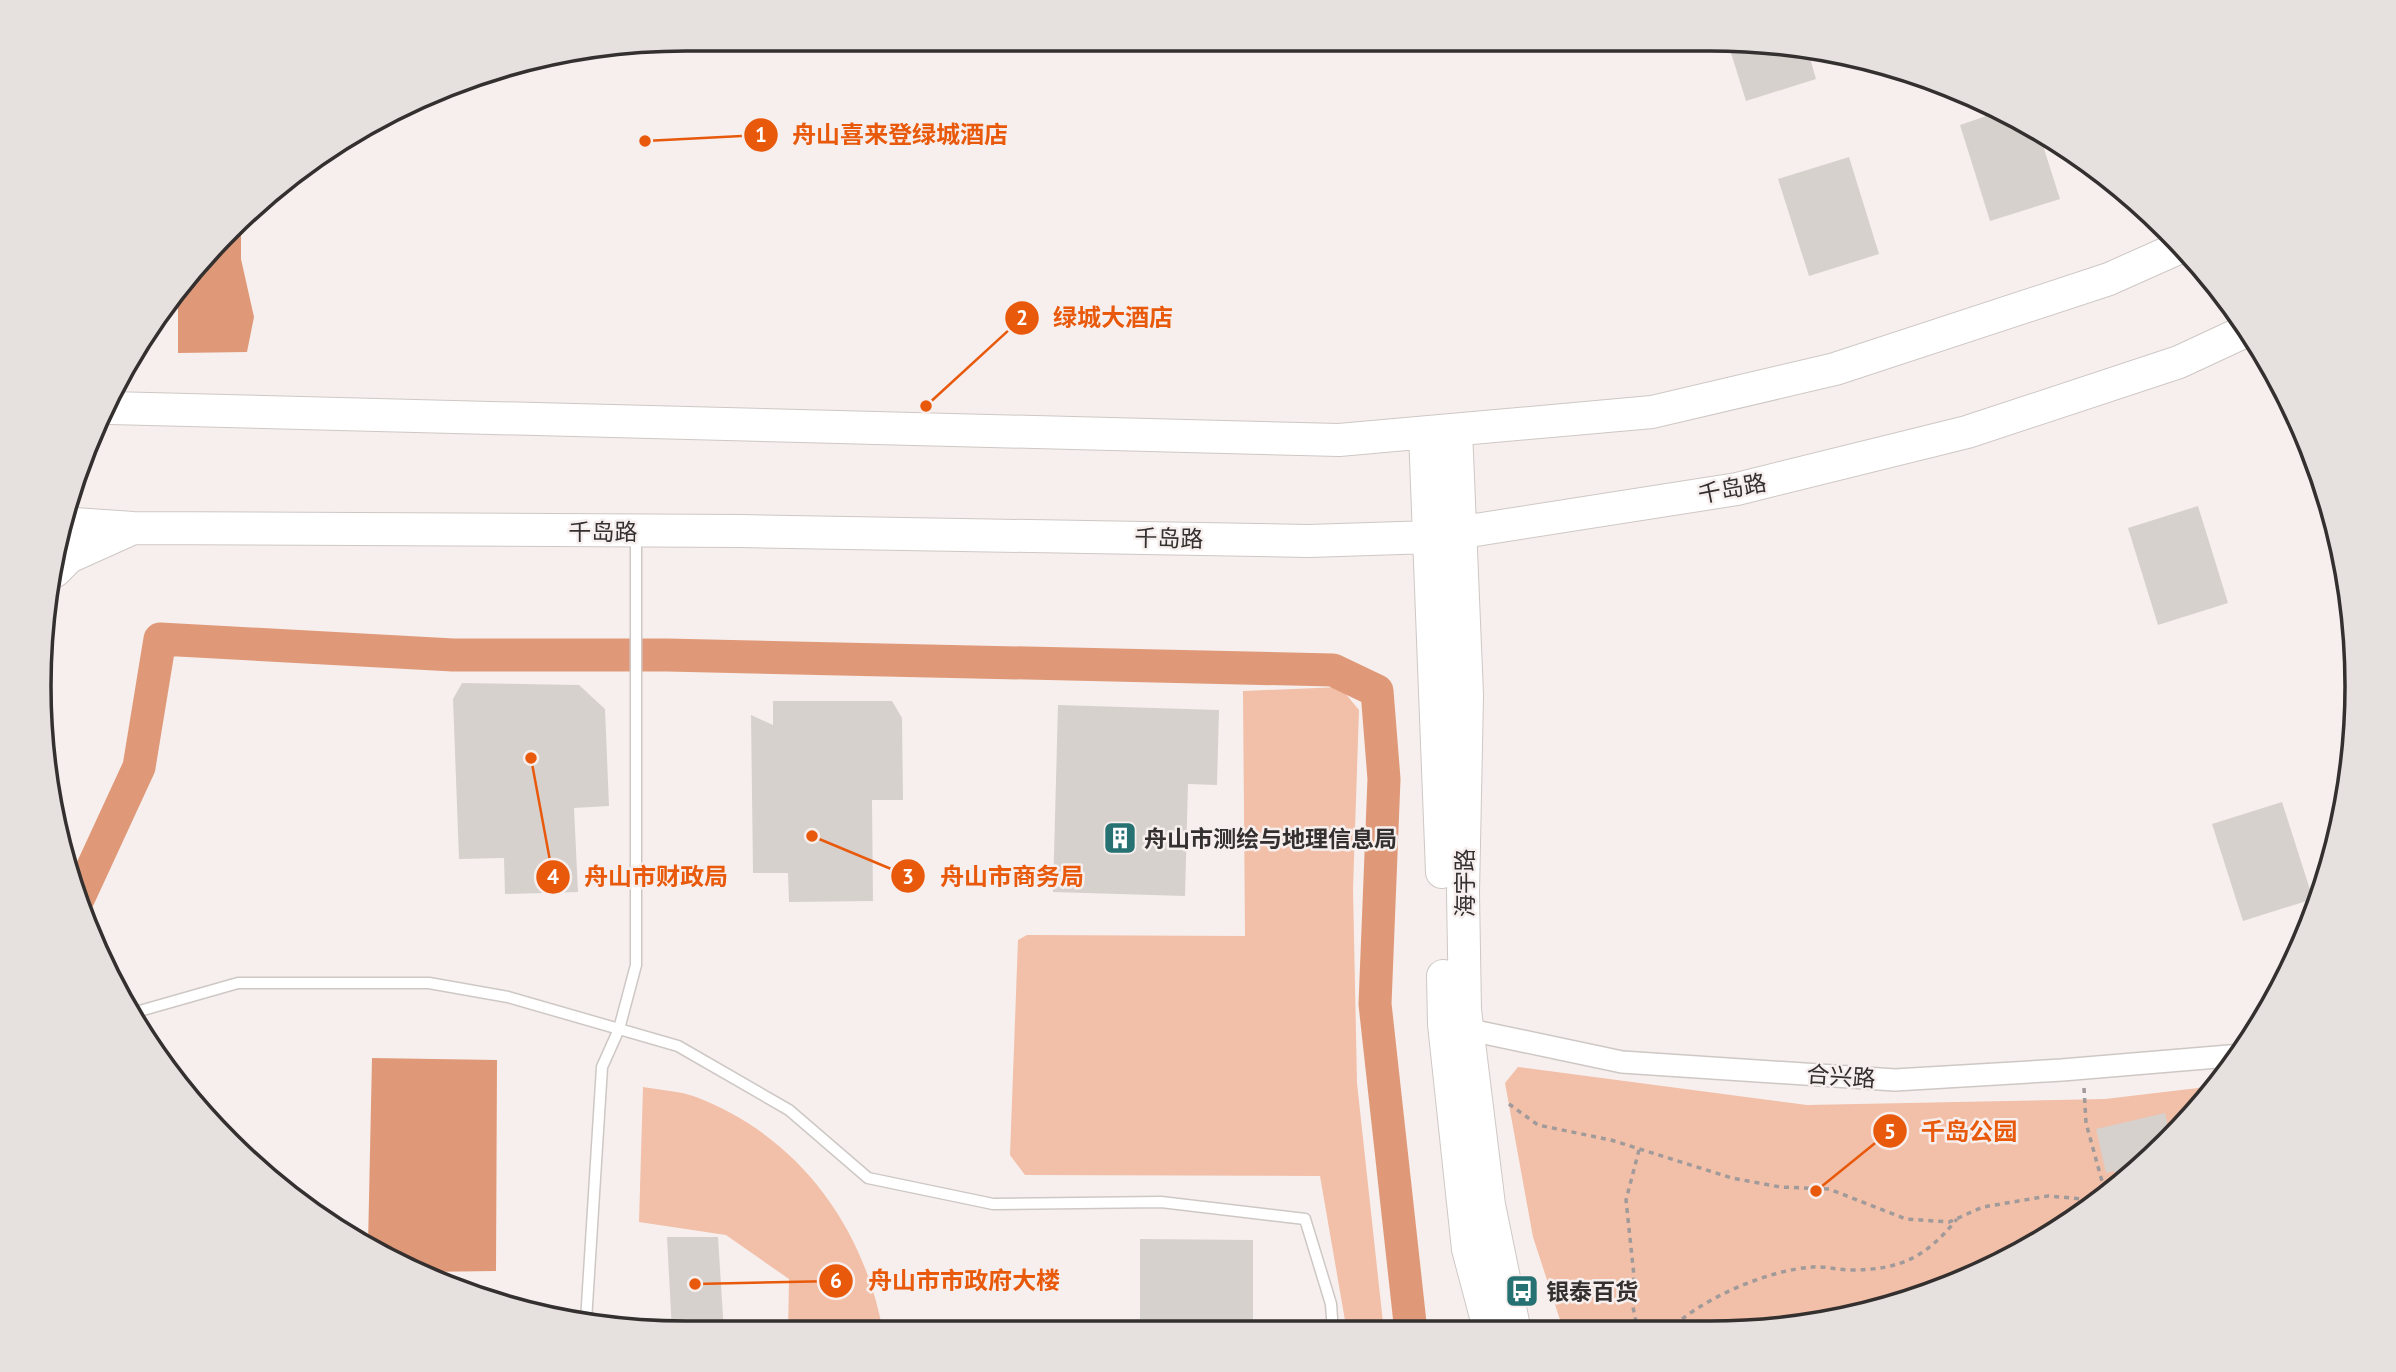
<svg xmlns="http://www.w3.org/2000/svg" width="2396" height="1372" viewBox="0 0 2396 1372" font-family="'PT Sans','Noto Sans SC',sans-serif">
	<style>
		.green { fill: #f2bfa8 }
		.water { fill: #e09978 }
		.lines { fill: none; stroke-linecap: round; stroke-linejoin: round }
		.river { stroke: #e09978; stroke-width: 33 }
		.building { fill: #d7d1ce }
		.lane-casing { stroke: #cec8c5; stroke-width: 13 }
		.street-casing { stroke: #cec8c5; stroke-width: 24 }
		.secondary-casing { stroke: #cec8c5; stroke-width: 34 }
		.path { stroke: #a09b9a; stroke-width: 3.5; stroke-dasharray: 5 5; stroke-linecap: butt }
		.lane { stroke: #fff; stroke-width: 10 }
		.street { stroke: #fff; stroke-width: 21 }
		.secondary { stroke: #fff; stroke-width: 32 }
		.labels { text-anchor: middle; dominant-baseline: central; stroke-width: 5; stroke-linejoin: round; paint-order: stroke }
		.street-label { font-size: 23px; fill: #33302f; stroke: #f6efed }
		.poi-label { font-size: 23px; font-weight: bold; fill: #33302f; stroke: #f6efed; text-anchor: start }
		.rim { fill: none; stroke: #33302f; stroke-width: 3.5 }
		.leader { fill: none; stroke: #e8590c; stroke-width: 2.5 }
		.callout-dot { fill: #e8590c; stroke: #f6efed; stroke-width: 2.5 }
		.mark-label { font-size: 21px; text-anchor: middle; font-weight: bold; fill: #fff }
		.callout-label { font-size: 24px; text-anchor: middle; font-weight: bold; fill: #e8590c; stroke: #f6efed; stroke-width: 5; stroke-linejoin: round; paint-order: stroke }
	</style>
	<rect width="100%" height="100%" fill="#f6efed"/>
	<path class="green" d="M1340,687L1359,710L1353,889L1357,1083L1384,1332H1347L1320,1176L1025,1175L1010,1155L1018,940L1027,935L1245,936L1243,691Z
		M1518,1067L1807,1105L2105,1099L2215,1086L2168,1144L2034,1247L1918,1299L1753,1332H1564L1533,1237L1505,1083Z
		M643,1087C660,1090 680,1091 696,1097C798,1136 864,1226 883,1332H788L789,1279L726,1235L639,1222Z"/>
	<path class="water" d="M241,227V259L254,317L247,352L178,353V294Z
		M372,1058L497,1060L496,1271L422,1272L368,1245Z"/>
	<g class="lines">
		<path class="river" d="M79,897L139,767L160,639L453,655H667L1333,670L1377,691L1384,779L1375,1004L1411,1332"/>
	</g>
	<path class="building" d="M1727,40H1753L1808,51L1816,79L1746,101Z
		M1998,112L2039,133L2060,199L1990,221L1960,125Z
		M1849,157L1879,254L1809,276L1778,179Z
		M2198,506L2228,603L2158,625L2128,528Z
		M462,683L579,685L605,709L609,806L574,808L578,892L505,894L504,858L459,859L453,699Z
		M773,701H892L902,718L903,800H872L873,901L789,902L788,873H753L751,715L773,725Z
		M1058,705L1219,710L1217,785L1188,784L1185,896L1053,892Z
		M2282,802L2313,899L2243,921L2212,824Z
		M2165,1113L2171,1139L2117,1183L2114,1171L2106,1173L2096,1129Z
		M667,1237H718L724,1332H672Z
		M1140,1239L1253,1240V1332H1140Z"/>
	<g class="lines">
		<defs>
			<path id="lane" d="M136,1012L238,983H429L508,997L678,1046L789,1110L868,1178L993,1204L1161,1202L1305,1219L1331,1304L1333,1332
				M586,1321L602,1067L619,1029L636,965V532"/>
			<path id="street" d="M1456,1027L1622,1062L1895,1080L2062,1070L2241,1055"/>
			<path id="secondary" d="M110,408L1339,440L1652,412L1835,369L2109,279L2183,246
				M1456,430L1467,695L1463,893L1465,1010L1489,1205L1515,1332
				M1425,433L1442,872
				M60,523L133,528L740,531L1309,541L1431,537L1737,489L1967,432L2179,362L2250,329
				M55,571L69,557L129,530
				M1443,976L1444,1024L1468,1249L1490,1332"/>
		</defs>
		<use href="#lane" class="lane-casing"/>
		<use href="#street" class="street-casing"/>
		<use href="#secondary" class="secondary-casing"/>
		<path class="path" d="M2084,1088L2086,1123L2105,1192
			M1509,1104L1538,1125L1611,1140L1732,1178L1780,1187L1829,1189L1906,1219L1949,1222L1983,1207L2048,1196L2095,1200
			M1638,1332L1632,1302L1634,1276L1626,1200L1639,1150
			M1667,1332C1699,1300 1766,1270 1813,1267C1825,1266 1838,1270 1850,1270C1901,1270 1926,1257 1957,1219"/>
		<use href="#lane" class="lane"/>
		<use href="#street" class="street"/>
		<use href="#secondary" class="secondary"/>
	</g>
	<defs>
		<symbol id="building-square" viewBox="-11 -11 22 22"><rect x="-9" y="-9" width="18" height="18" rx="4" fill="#267172" stroke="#f6efed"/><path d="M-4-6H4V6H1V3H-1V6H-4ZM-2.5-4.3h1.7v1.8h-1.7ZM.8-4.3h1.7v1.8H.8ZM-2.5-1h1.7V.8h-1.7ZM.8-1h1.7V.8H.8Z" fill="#fff"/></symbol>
		<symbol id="bus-square" viewBox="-11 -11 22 22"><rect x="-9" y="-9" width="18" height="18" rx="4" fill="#267172" stroke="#f6efed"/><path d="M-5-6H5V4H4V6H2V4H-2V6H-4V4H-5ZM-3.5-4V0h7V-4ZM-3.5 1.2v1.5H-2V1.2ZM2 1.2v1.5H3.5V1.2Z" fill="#fff"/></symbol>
	</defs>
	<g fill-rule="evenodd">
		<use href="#building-square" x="1101" y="819" width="38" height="38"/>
		<use href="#bus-square" x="1503" y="1272" width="38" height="38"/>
	</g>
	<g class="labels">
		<g class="street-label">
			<text transform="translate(1732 488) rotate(-11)">千岛路</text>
			<text x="603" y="531">千岛路</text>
			<text transform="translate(1169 538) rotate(1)">千岛路</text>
			<text transform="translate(1464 883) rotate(-90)">海宇路</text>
			<text transform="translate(1841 1076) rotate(4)">合兴路</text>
		</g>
		<g class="poi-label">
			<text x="1144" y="838">舟山市测绘与地理信息局</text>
			<text x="1546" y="1291">银泰百货</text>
		</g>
	</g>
	<path d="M0 0H2396V1372H0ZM686 51H1710A635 635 0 0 1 2345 686V686A635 635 0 0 1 1710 1321H686A635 635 0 0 1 51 686V686A635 635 0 0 1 686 51Z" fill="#e6e0de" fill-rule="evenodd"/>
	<path class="rim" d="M686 51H1710A635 635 0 0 1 2345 686V686A635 635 0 0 1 1710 1321H686A635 635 0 0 1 51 686V686A635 635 0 0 1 686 51Z"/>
	<path class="leader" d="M645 141L761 135M926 406L1022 318M812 836L908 876M531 758L553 877M1816 1191L1890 1131M695 1284L836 1281"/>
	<g class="callout-dot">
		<circle cx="645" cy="141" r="7"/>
		<circle cx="926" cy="406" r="7"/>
		<circle cx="812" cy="836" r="7"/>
		<circle cx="531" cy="758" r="7"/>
		<circle cx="1816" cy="1191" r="7"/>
		<circle cx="695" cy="1284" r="7"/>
		<circle cx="761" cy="135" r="18"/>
		<circle cx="1022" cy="318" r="18"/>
		<circle cx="908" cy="876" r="18"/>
		<circle cx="553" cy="877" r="18"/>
		<circle cx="1890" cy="1131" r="18"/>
		<circle cx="836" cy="1281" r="18"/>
	</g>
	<g class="mark-label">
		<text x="761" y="142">1</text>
		<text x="1022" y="325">2</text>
		<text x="908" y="884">3</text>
		<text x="553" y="884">4</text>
		<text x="1890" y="1139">5</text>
		<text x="836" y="1288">6</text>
	</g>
	<g class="callout-label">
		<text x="900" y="143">舟山喜来登绿城酒店</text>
		<text x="1113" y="326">绿城大酒店</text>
		<text x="1012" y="885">舟山市商务局</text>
		<text x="656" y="885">舟山市财政局</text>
		<text x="1969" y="1140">千岛公园</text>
		<text x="964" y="1289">舟山市市政府大楼</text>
	</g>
</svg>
